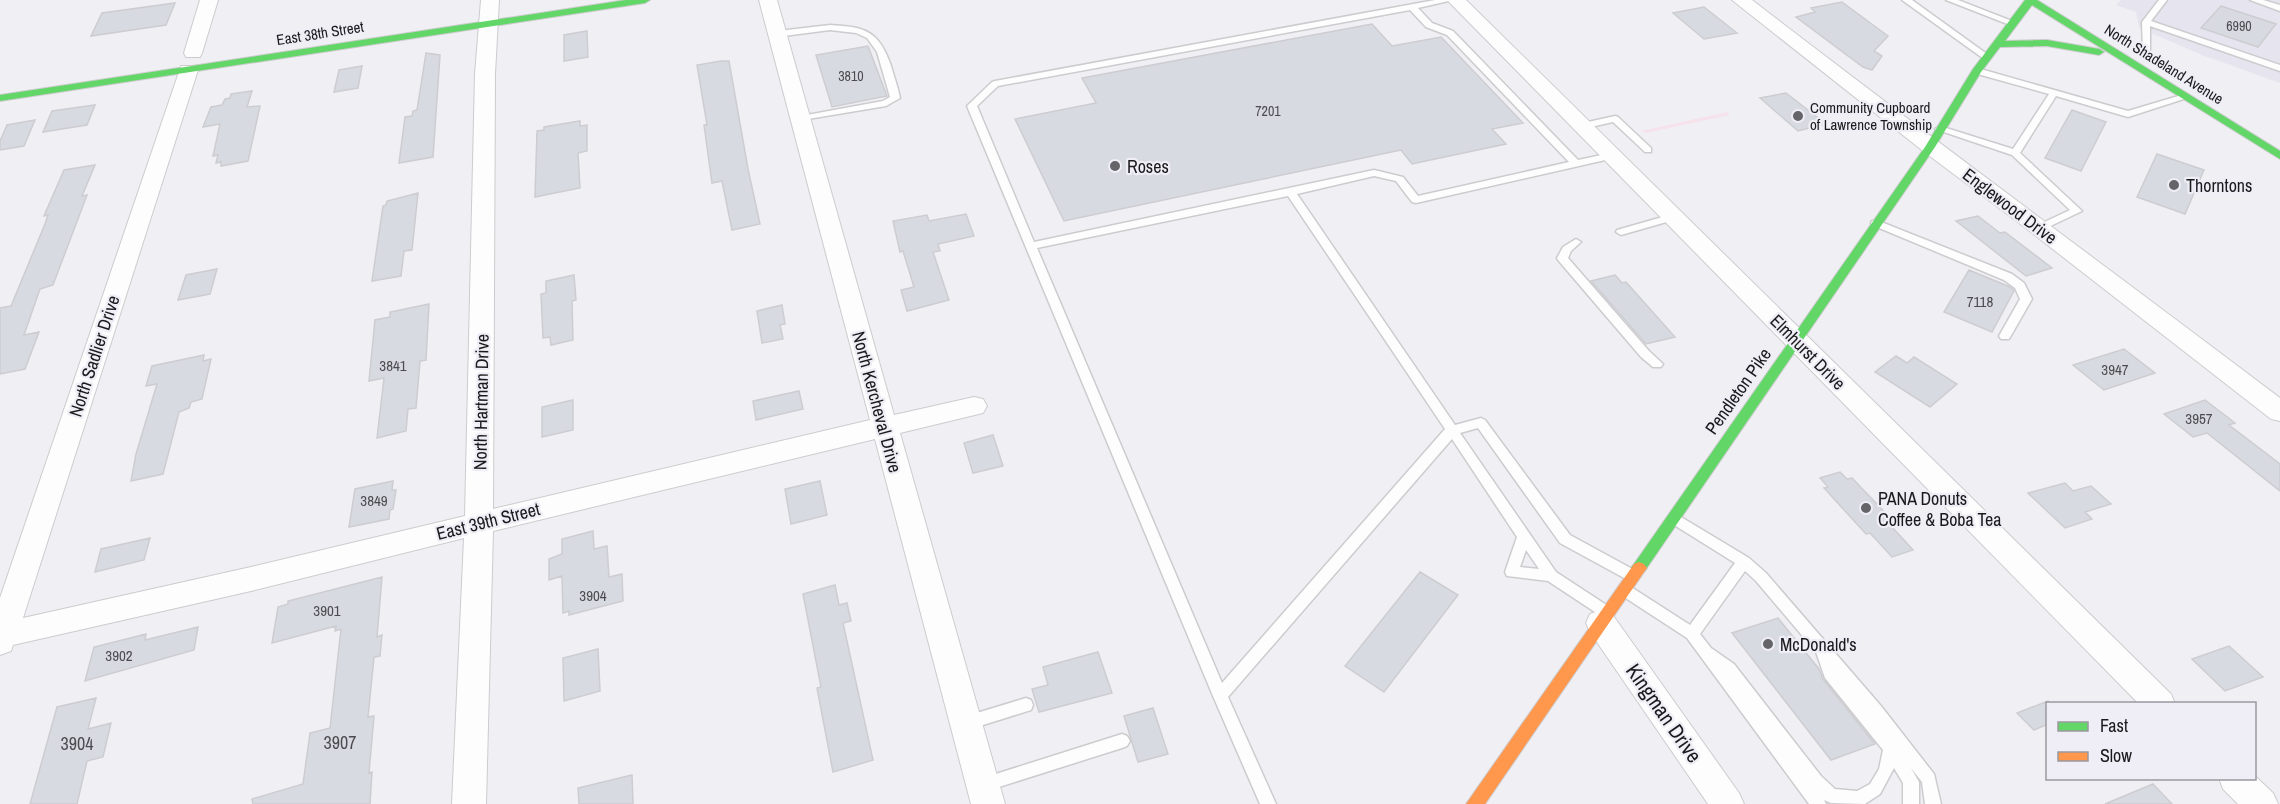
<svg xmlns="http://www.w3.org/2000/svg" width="2280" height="804" viewBox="0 0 2280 804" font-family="'Archivo Narrow',sans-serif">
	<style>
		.built { fill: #e6e4ee }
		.green { fill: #f6e2ea }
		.building { fill: #d7dae1; stroke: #cdcdd1; stroke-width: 1.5 }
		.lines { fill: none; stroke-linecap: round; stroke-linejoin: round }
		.lane-casing { stroke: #cccccf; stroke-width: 3 }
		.street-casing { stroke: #cccccf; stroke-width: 2 }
		.fast-casing { stroke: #cccccf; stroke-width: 2 }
		.slow-casing { stroke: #cccccf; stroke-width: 2 }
		.lane { fill: #fdfdfd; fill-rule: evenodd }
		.street { fill: #fdfdfd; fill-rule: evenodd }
		.fast { fill: #63d668; fill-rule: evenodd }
		.slow { fill: #ff974d; fill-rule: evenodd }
		.poi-dot { fill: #656468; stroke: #efeef6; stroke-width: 2 }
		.labels { text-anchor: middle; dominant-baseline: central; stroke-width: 4.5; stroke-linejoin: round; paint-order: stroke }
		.far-number-label { font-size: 14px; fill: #4c4c50 }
		.far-street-label { font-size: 15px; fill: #1a191c; stroke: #efeef6 }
		.far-poi-label { font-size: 15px; fill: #1a191c; stroke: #efeef6; text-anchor: start }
		.number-label { font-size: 15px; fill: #4c4c50 }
		.poi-label { font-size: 18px; fill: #1a191c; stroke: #efeef6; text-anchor: start }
		.street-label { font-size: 18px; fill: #1a191c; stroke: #efeef6 }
		.near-number-label { font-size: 18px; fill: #4c4c50 }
		.near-street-label { font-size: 21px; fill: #1a191c; stroke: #efeef6 }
	</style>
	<rect width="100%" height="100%" fill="#f0f0f4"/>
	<path class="built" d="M2121,0H2280V83L2202,55L2139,28L2136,12L2116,5Z"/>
	<path class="green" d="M1727,112L1730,115L1646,133L1641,131Z"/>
	<path class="building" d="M1842,2L1888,36L1874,51L1882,56L1872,70L1863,67L1796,17L1815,12L1811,8Z
		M175,3L166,25L91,36L102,13Z
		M2221,6L2276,24L2258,47L2201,28Z
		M1704,7L1737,33L1704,39L1673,13Z
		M1372,24L1392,46L1441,37L1523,123L1492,129L1506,144L1412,164L1401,150L1064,221L1015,119L1096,103L1082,78Z
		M587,31L588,57L564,61V35Z
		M868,46L887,96L832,107L816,55Z
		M426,53L440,55L433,157L399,163L405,117L412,116L413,111L417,110Z
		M721,61H729L748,169L760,224L732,230L722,181L712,183L704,125H707L697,65Z
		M362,66L358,88L334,92L339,70Z
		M252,91L247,107L260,106L248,161L221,166V162L216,163L218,155L213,156L220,124L203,127L211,107L222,105L225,99L230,98L231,94Z
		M1786,93L1826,124L1798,131L1760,98Z
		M95,105L87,125L43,132L52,111Z
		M2072,110L2106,122L2081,171L2045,158Z
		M35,120L24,146L0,150V141L7,125Z
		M580,121V126L587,125V151L578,153L580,188L535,197L537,131L544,130V127Z
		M2157,154L2204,170L2185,214L2137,197Z
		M95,165L82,196L87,195L53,285L40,289L24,335L39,332L25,369L0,374V308L11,306L45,224L48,215L44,216L64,170Z
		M418,193L412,250L404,251L401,276L372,281L383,206L386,205L387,201Z
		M966,214L974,236L938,244L940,251L933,252L949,300L907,311L901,290L914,287L903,251L900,252L893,221L927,215L929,221Z
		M1978,216L2000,233L2005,232L2052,268L2026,276L1956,221Z
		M217,269L210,294L178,300L186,275Z
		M1969,270L2010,287L2014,291L1992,332L1944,312Z
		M574,275L576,300L572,301L573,340L551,345L550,337L543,338L541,294L546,293V281Z
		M1615,275L1622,283L1626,282L1675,337L1646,344L1591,281Z
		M429,304L426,360L420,361L416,408L408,409L406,431L377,438L384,378L369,381L375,320L390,317V312Z
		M782,305L785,324L780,325L783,339L762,343L757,311Z
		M2124,349L2155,373L2104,390L2073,365Z
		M204,355L203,361L211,359L202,399L191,402L189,408L179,412L163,474L131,481L136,454L157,384L146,386L152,366Z
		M1896,356L1907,363L1914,357L1957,384L1930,407L1875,372Z
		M799,391L803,409L756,420L753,401Z
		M573,400V430L542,437V407Z
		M2205,400L2235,423L2229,425L2280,464V491L2207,433L2193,437L2164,414Z
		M993,435L1003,466L973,473L964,443Z
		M1840,472L1847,479L1852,478L1897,525L1892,527L1913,550L1892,557L1870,533L1866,534L1824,488L1828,487L1820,478Z
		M393,481L392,490H396L393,509L390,510L389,519L349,527L355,489Z
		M820,481L827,515L791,524L785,489Z
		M2065,483L2073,491L2091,486L2111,504L2085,512L2092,519L2065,528L2028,493Z
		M593,531L594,549L607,546L609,577L622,574L623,601L569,615V611L563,613L562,576L549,580V559L562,554V539Z
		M150,538L144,560L95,572L101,549Z
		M1420,572L1458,595L1384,692L1345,666Z
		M382,577L377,637L382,635L380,656L374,657L368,717L374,716L369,773L372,772L370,804H253L252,799L303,784L310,733L330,728L341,629L335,631L336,626L272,643L278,607L288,604V601Z
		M835,585L839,605L847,603L851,621L843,623L873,760L833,772L817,688L821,687L803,594Z
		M1778,618L1819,669L1823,679L1875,744L1831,760L1732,633Z
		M198,627L194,650L85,681L94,647L146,634L145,640Z
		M2229,646L2263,677L2225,691L2192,659Z
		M598,649L600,691L564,701L563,658Z
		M1098,652L1112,693L1039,712L1032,689L1048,685L1043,667Z
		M96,698L88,729L111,723L103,757L87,761L77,804H30L57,707Z
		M2048,701V724L2034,730L2017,713Z
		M1153,708L1168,754L1138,762L1124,716Z
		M632,775L633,804H579L578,788Z
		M2153,784L2172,804H2105Z"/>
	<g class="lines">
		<defs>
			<path id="lane" d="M1435,0H1453L1418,8L1432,23L1453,31L1578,160L1611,153L1614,154V158L1416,203L1412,202L1396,181L1374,176L1297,194L1455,425L1481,418L1485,420L1570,535L1636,571L1638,575L1636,579L1631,581L1626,579L1560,543L1478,428L1460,433L1556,572L1611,608L1613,612L1611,616L1606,618L1601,616L1548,581L1507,576L1505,572L1517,537L1452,439L1228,697L1276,804H1260L1213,696L967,106L992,82L995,81ZM1410,10L1426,27L1447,35L1569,162L1418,196L1403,177L1374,170L1034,242L977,106L998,86ZM1288,196L1445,429L1222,683L1037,248ZM1526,550L1539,569L1520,567Z
				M1902,0H1912L1991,57L1990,59H1984Z
				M1946,0H1958L2017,23L2010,25Z
				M2159,0H2167L2151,21L2280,65V71L2150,26V50L2149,52H2143L2142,22Z
				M2250,0H2263L2280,5V11Z
				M830,25C866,27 879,31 891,66C894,77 898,87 900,98L886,106L796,121V117L883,101L890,97L877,52L867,38L856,33L830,30L776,37L772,34L787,30Z
				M1977,68L2128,111L2185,94L2190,97L2128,117L2056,96L2020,153L2082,211L2040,231L2036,230L2035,228L2036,226L2070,210L2012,155L1935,129L1940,126L1943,127L2013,149L2049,94L1974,73V69Z
				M1615,116L1618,117L1651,148V152H1645L1613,122L1582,129L1577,126L1579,124Z
				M1673,214L1677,215L1678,217L1677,219L1621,235L1616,232L1617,230Z
				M1876,220L2012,274L2024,283L2032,299L2009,339H2001L1999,336L2020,299L2015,288L2004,280L1872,225L1871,223L1872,221Z
				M1576,239L1581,242L1571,251L1568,258L1649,351L1663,364L1661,367H1653L1641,357L1558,260L1557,258L1563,247Z
				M1676,514L1749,558L1766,573L1881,706L1934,774L1941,804H1925L1922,782L1911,768L1919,782V804H1903V783L1894,768L1880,794L1865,804L1831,803L1824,800L1826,804H1809L1687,638L1621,595L1619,591L1621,587L1626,585L1631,587L1690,625L1735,563L1671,523L1669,519L1671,515ZM1745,571L1756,581L1816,652L1825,678L1883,750L1879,769L1870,784L1857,791L1835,789L1821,776L1734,664L1711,648L1700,634Z
				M1026,698L1031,700L1033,705L1031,710L967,730L962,728L960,723L962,718L967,716Z
				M1122,734L1127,736L1130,741L1127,746L1122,748L983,792L978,790L975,785L978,780L983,778Z"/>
			<path id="street" d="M200,0H218L202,53L200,57H186L184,53Z
				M481,0H499L495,74L493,509L870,420L759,0H777L894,415L974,397L983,399L987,406L983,413L900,433L1005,804H971L875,439L493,531L486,804H452L464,538L251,591L13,645L11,651L0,655V598L181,66H195L198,70L23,618L251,567L465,516L475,74Z
				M1447,0H1466L2171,694L2175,704H2139Z
				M1732,0H1752C1927,135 2104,265 2280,398V421L2271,419L2027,229L1923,151Z
				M1601,610L1612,614L1739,793L1744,804H1708L1590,632L1586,623L1590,614Z
				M2254,775L2273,793L2278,804H2238L2223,789L2219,778H2254Z"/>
			<path id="fast" d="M626,0H650L645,3L0,101V95Z
				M2025,0H2037L2280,151V159L2032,5L2005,41L2047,40L2099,49L2104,52L2099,55L2047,46L2000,47L1981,72L1935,147L1644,572L1639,574L1634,572L1631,568L1634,564L1925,147L1973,69Z"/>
			<path id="slow" d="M1639,562L1644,564L1647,568L1644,572L1485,804H1466L1634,564Z"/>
		</defs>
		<use href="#lane" class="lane-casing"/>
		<use href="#street" class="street-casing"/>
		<use href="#fast" class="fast-casing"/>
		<use href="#slow" class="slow-casing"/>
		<use href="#lane" class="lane"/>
		<use href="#street" class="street"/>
		<use href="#fast" class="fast"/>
		<use href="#slow" class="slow"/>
	</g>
	<g class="poi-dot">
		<circle cx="1798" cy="116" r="6"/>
		<circle cx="1115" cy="166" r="6"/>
		<circle cx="2174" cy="185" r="6"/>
		<circle cx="1866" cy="508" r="6"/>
		<circle cx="1768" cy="644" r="6"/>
	</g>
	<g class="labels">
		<g class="far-number-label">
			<text x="2239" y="26">6990</text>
			<text x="851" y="76">3810</text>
			<text x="1268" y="111">7201</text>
		</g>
		<g class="far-street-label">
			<text transform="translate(320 33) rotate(-9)">East 38th Street</text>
			<text transform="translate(2164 64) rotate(32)">North Shadeland Avenue</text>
		</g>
		<g class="far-poi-label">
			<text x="1810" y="107">Community Cupboard<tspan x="1810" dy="17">of Lawrence Township</tspan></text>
		</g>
		<g class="number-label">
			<text x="1980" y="301">7118</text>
			<text x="393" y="365">3841</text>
			<text x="2115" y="369">3947</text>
			<text x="2199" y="418">3957</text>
			<text x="374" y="500">3849</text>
			<text x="593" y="595">3904</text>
			<text x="327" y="610">3901</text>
			<text x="119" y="655">3902</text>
		</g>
		<g class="poi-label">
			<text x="1127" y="166">Roses</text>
			<text x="2186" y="185">Thorntons</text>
			<text x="1878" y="498">PANA Donuts<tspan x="1878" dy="21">Coffee &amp; Boba Tea</tspan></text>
			<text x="1780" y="644">McDonald's</text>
		</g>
		<g class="street-label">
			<text transform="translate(2010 206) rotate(37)">Englewood Drive</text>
			<text transform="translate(1808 352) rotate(45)">Elmhurst Drive</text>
			<text transform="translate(94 356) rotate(-72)">North Sadlier Drive</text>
			<text transform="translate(1738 391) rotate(-55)">Pendleton Pike</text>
			<text transform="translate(481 402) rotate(-89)">North Hartman Drive</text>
			<text transform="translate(877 402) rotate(75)">North Kercheval Drive</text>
			<text transform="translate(488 521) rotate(-14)">East 39th Street</text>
		</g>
		<g class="near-number-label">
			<text x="340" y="742">3907</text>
			<text x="77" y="743">3904</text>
		</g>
		<g class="near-street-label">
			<text transform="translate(1664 713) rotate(55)">Kingman Drive</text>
		</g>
	</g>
	<rect x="2046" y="702" width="210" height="78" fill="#efeef6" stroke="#9a999f" stroke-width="1.5"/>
	<rect x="2058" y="722" width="30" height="9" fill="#63d668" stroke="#9a999f" stroke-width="1.5"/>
	<text x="2100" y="732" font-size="18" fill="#1a191c">Fast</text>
	<rect x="2058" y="752" width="30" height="9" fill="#ff974d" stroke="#9a999f" stroke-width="1.5"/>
	<text x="2100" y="762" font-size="18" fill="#1a191c">Slow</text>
</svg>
